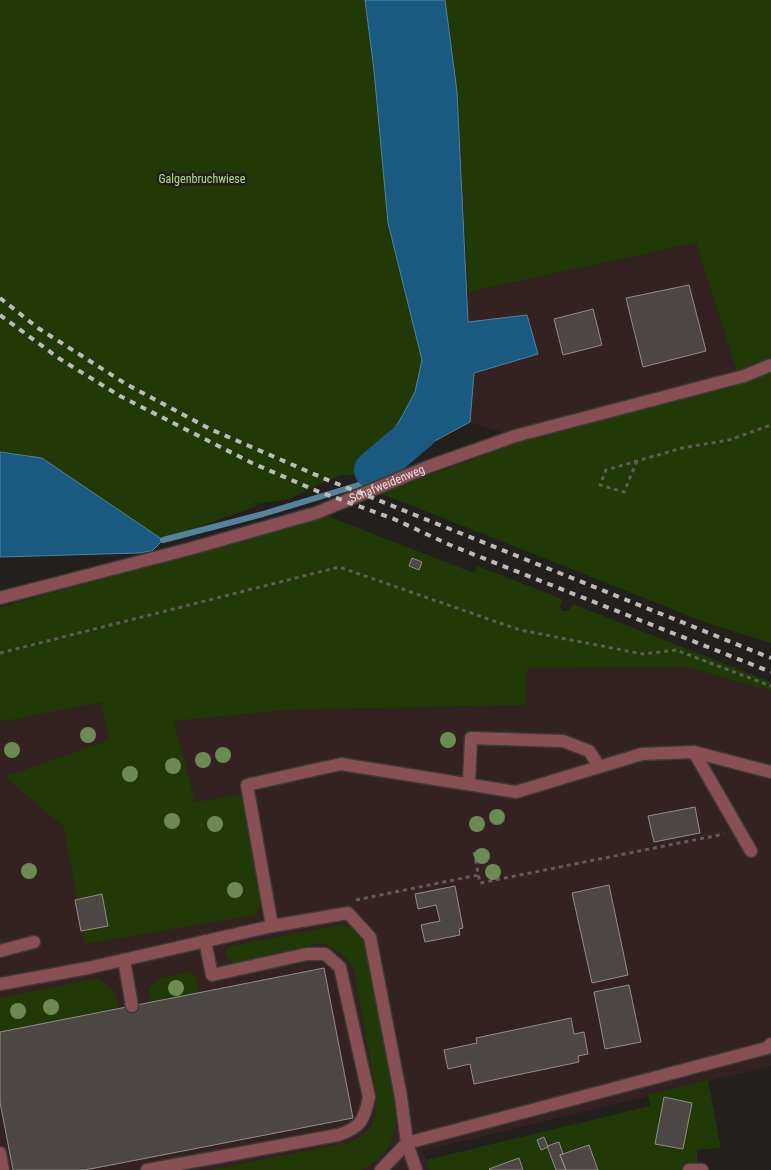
<svg xmlns="http://www.w3.org/2000/svg" width="771" height="1170" viewBox="0 0 771 1170" font-family="'Roboto Condensed',sans-serif">
	<style>
		.commercial { fill: #342122 }
		.green { fill: #203906 }
		.water { fill: #1a5a80; stroke: #56829c }
		.lines { fill: none; stroke-linecap: round; stroke-linejoin: round }
		.stream { stroke: #56829c; stroke-width: 6 }
		.river { stroke: #1a5a80; stroke-width: 38 }
		.building { fill: #4c4745; stroke: #928d8b }
		.minor-casing { stroke: #3d3a37; stroke-width: 15 }
		.path { stroke: #5f5c59; stroke-width: 3; stroke-dasharray: 4 4; stroke-linecap: butt }
		.minor { stroke: #884f54; stroke-width: 12 }
		.rail { stroke: #bdbbb9; stroke-width: 4; stroke-dasharray: 6 6; stroke-linecap: butt }
		.tree { fill: #6c8a53 }
		.labels { text-anchor: middle; dominant-baseline: central; stroke-width: 5; stroke-linejoin: round; paint-order: stroke }
		.park-label { font-size: 12px; fill: #a9e180; stroke: #221f1c }
		.street-label { font-size: 12px; fill: #e1dfdd; stroke: #221f1c }
	</style>
	<rect width="100%" height="100%" fill="#221f1c"/>
	<path class="commercial" d="M696,243L740,382L525,440L470,422L474,373L538,354L527,315L468,323V292Z
		M685,667L771,691V1066L423,1151L430,1170H0V722L101,701L109,739L174,721L290,710L525,705L526,668Z"/>
	<path class="green" d="M0,0H365L374,70L388,223L422,360L415,392L400,420L358,475H340L289,499L257,504L252,499L257,506L163,540L42,458L0,452Z
		M445,0H771V643L707,623L380,493L525,440L740,382L696,243L468,292L457,92Z
		M327,516L474,573L478,566L562,599L560,607L562,611H568L573,604L771,682V691L685,667L527,668L526,705L290,710L174,721L195,802L243,794L262,900L256,915L85,944L64,827L5,777L109,740L101,702L0,722V607L199,553Z
		M342,925C358,929 362,936 366,950L397,1110C395,1141 389,1155 361,1170H210L347,1143C370,1134 377,1123 377,1097L354,970C346,955 338,949 321,943L233,963L227,958L225,951L230,946Z
		M190,971L196,977L199,993L151,1002L149,988L160,978Z
		M98,978L114,990L119,1009L0,1032V998Z
		M708,1080L721,1148L697,1150V1170H429L426,1160L650,1106L648,1095Z"/>
	<path class="water" d="M365,0H445L457,92L468,322L527,315L538,354L474,373L470,422L383,469L372,454L381,447L400,420L415,392L422,360L388,223L374,70Z
		M0,452L42,458L163,540L152,551L138,553L0,557Z"/>
	<g class="lines">
		<path class="stream" d="M163,540L263,514L362,484L373,470"/>
		<path class="river" d="M373,470L419,431"/>
	</g>
	<path class="building" d="M689,285L706,351L643,367L626,298Z
		M593,309L602,345L563,355L554,319Z
		M412,558L422,562L419,570L409,566Z
		M695,807L700,833L654,842L648,816Z
		M609,885L628,975L592,983L572,893Z
		M455,886L463,928L459,929L460,935L425,942L421,925L440,921L436,905L418,909L415,894Z
		M102,894L108,926L81,931L75,900Z
		M324,968L353,1118L85,1170H13L0,1102V1032Z
		M629,985L641,1042L605,1049L594,992Z
		M571,1018L574,1034L584,1032L588,1054L578,1056L579,1062L474,1084L470,1064L448,1069L444,1050L477,1043L476,1038Z
		M664,1097L692,1103L683,1149L655,1144Z
		M544,1137L548,1147L541,1150L537,1140Z
		M559,1142L563,1154L560,1155L566,1170H556L547,1146Z
		M589,1145L598,1170H566L560,1155Z
		M519,1158L523,1170H490L489,1169Z"/>
	<g class="lines">
		<defs>
			<g id="minor">
				<path id="s1" d="M0,598L189,549L316,513L430,466L515,436L744,376L771,365"/>
				<path d="M694,752L751,851"/>
				<path d="M469,783L471,738L563,741L589,751L599,766"/>
				<path d="M272,926L247,785L341,764L516,792L642,754L694,752L771,772"/>
				<path d="M0,951L34,942"/>
				<path d="M124,960L132,1006"/>
				<path d="M0,984L88,968L272,926L348,913L370,937L401,1097L407,1143L767,1048L771,1044"/>
				<path d="M0,1153L3,1170"/>
				<path d="M147,1170L338,1135C361,1128 364,1120 369,1097L340,967L325,954H307L212,975L205,941"/>
				<path d="M381,1170L407,1143L416,1170"/>
				<path d="M689,1170H702"/>
			</g>
		</defs>
		<use href="#minor" class="minor-casing"/>
		<path class="path" d="M637,461L624,492L600,485L606,470L682,448L729,440L771,425
			M0,653L339,567L520,630L643,654L676,650L771,686
			M474,852L480,883L724,834
			M356,900L478,875"/>
		<use href="#minor" class="minor"/>
		<path class="rail" d="M0,298L38,328L126,384L210,429L323,478L771,658
			M0,315L60,359L120,396L252,463L317,491L394,519L450,545L771,672"/>
	</g>
	<g class="tree">
		<circle cx="88" cy="735" r="8"/>
		<circle cx="448" cy="740" r="8"/>
		<circle cx="12" cy="750" r="8"/>
		<circle cx="223" cy="755" r="8"/>
		<circle cx="203" cy="760" r="8"/>
		<circle cx="173" cy="766" r="8"/>
		<circle cx="130" cy="774" r="8"/>
		<circle cx="497" cy="817" r="8"/>
		<circle cx="172" cy="821" r="8"/>
		<circle cx="215" cy="824" r="8"/>
		<circle cx="477" cy="824" r="8"/>
		<circle cx="482" cy="856" r="8"/>
		<circle cx="29" cy="871" r="8"/>
		<circle cx="493" cy="872" r="8"/>
		<circle cx="235" cy="890" r="8"/>
		<circle cx="176" cy="988" r="8"/>
		<circle cx="51" cy="1007" r="8"/>
		<circle cx="18" cy="1011" r="8"/>
	</g>
	<g class="labels">
		<g class="park-label">
			<text x="202" y="179">Galgenbruchwiese</text>
		</g>
		<g class="street-label">
			<text stroke="none"><textPath href="#s1" startOffset="404">Schafweidenweg</textPath></text>
		</g>
	</g>
</svg>
